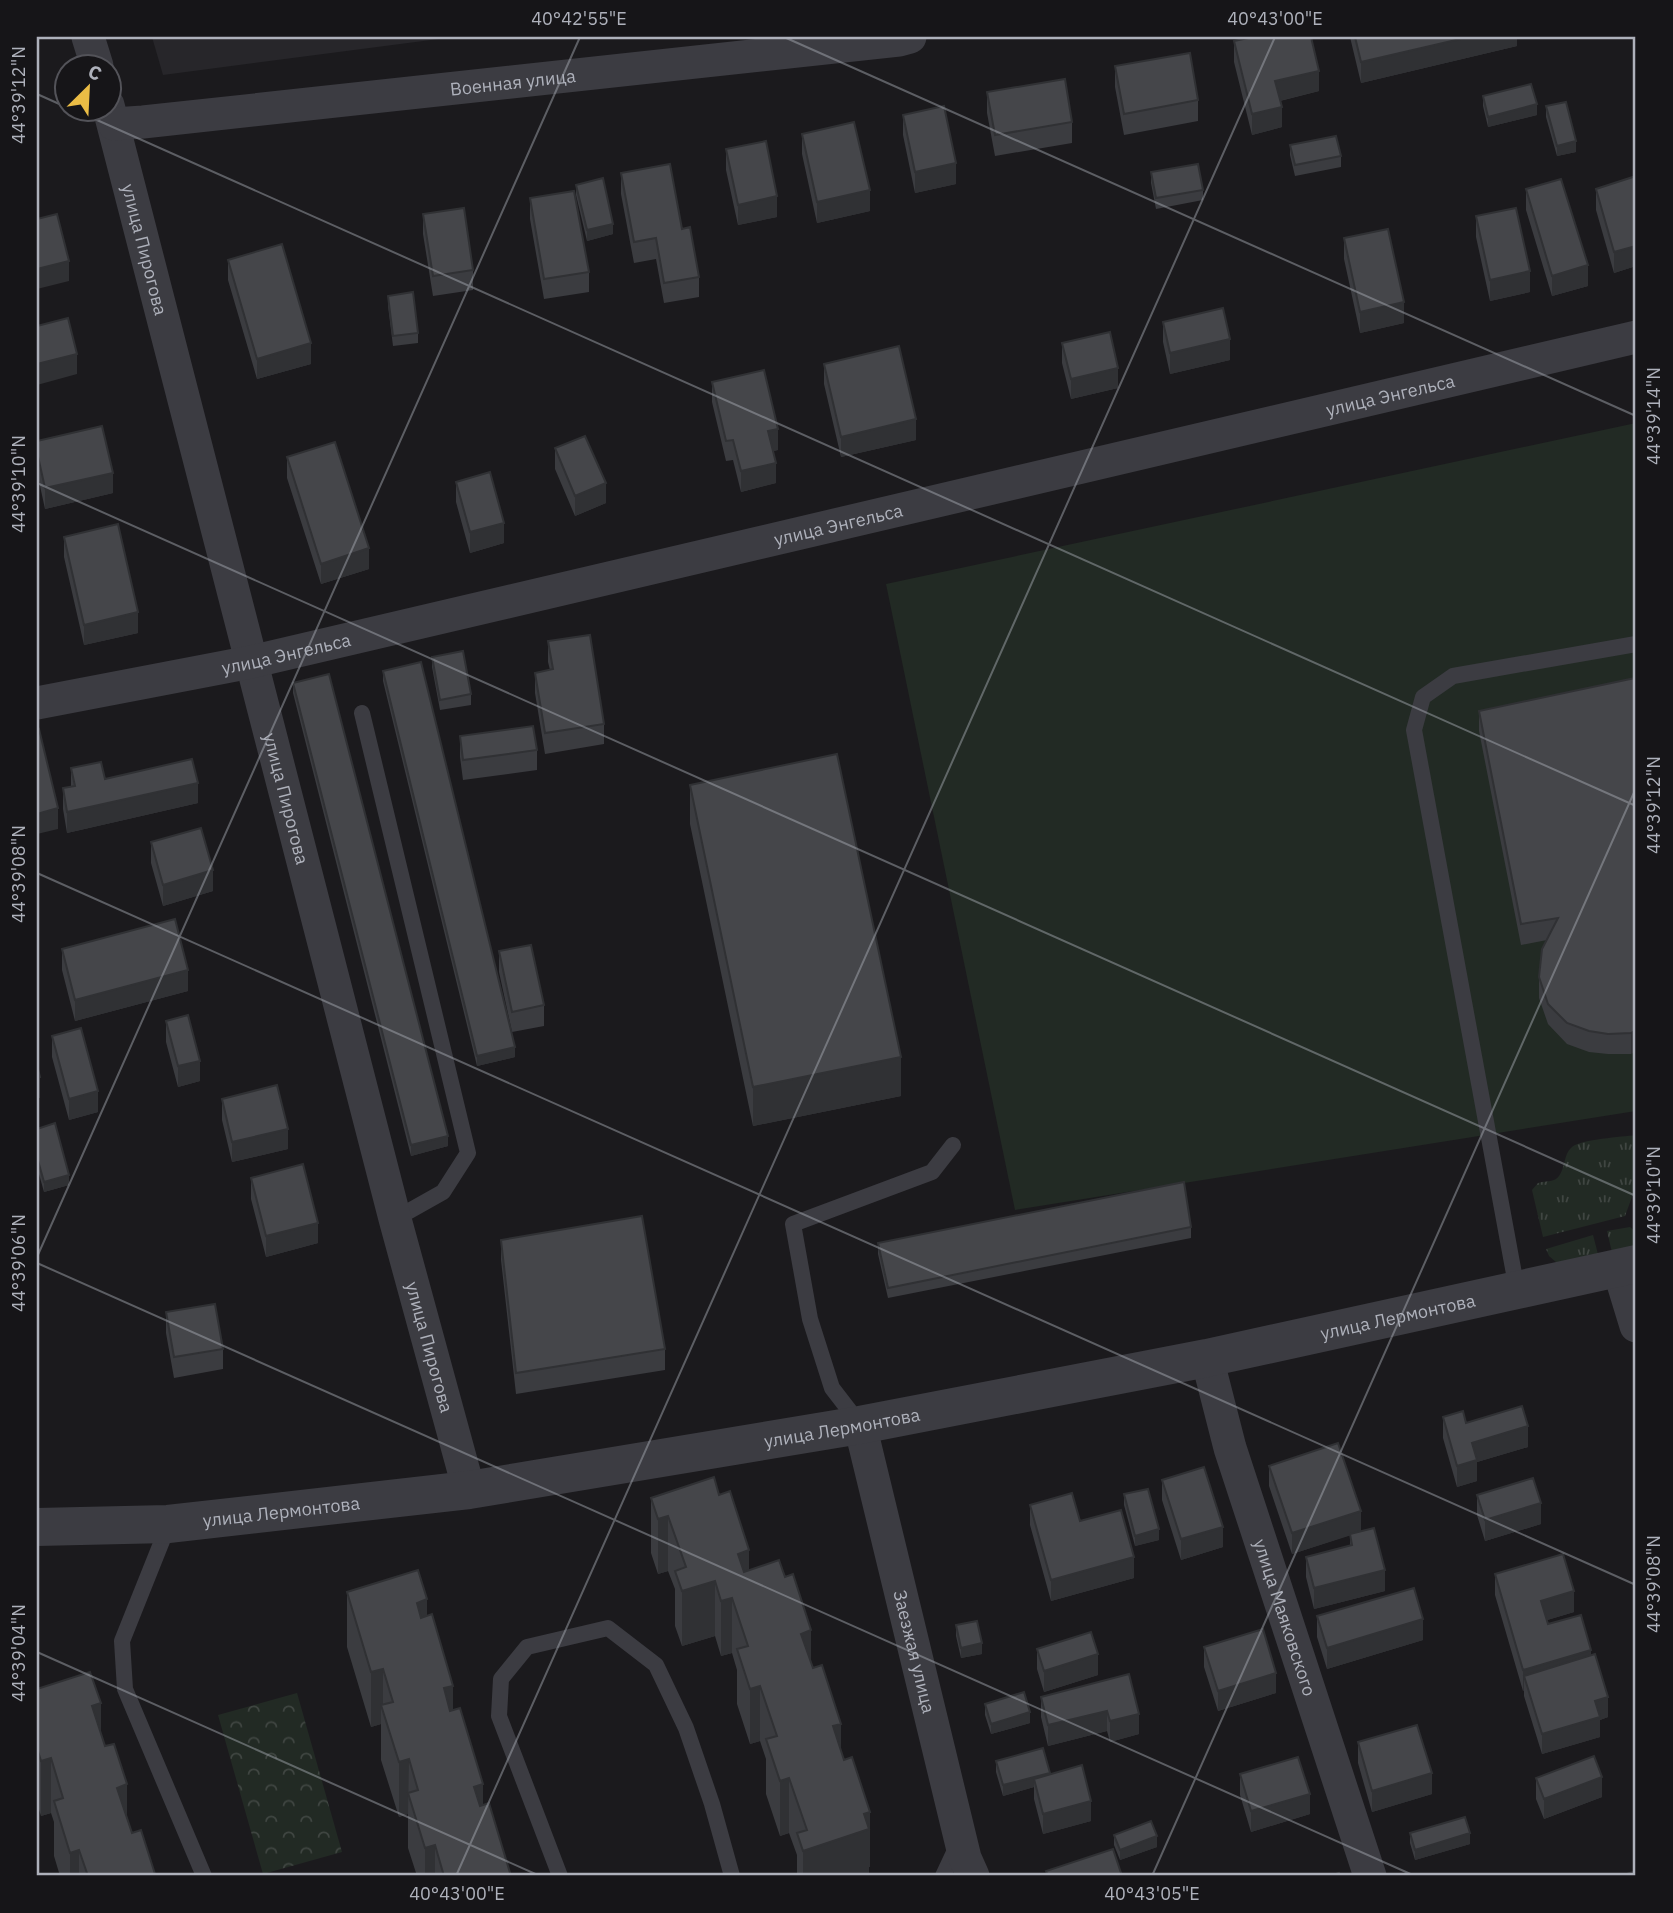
<svg xmlns="http://www.w3.org/2000/svg" width="1673" height="1913" viewBox="0 0 1673 1913" font-family="'IBM Plex Sans',sans-serif">
	<style>
		.built { fill: #27262a }
		.grass { fill: url(#grass-tufts) }
		.forest { fill: url(#forest-crowns) }
		.pitch { fill: #222a24 }
		.lines { fill: none; stroke-linecap: round; stroke-linejoin: round }
		.service { stroke: #3c3c42; stroke-width: 16 }
		.minor { stroke: #3c3c42; stroke-width: 33 }
		.tertiary { stroke: #3c3c42; stroke-width: 38 }
		.wall { fill: #3b3c40 }
		.shaded-wall { fill: #303134 }
		.building { fill: #45464a; stroke: #303134; stroke-width: 2 }
		.ticks { fill: none; stroke: #aeb1bb; stroke-width: 2; stroke-opacity: 0.45 }
		.labels { text-anchor: middle; dominant-baseline: central; stroke-width: 7; stroke-linejoin: round; paint-order: stroke }
		.street-label { font-size: 18px; fill: #aeb1bb; stroke: #161518 }
		.neatline { fill: none; stroke: #aeb1bb; stroke-width: 2.5 }
		.ticks-label { font-size: 18px; text-anchor: middle; fill: #aeb1bb }
	</style>
	<defs>
		<pattern id="grass-tufts" width="24" height="20" patternUnits="userSpaceOnUse" patternTransform="scale(1.75)"><rect width="24" height="20" fill="#222a24"/><path d="M3 7l-1-3M5 7V3M7 7l1-3M15 17l-1-3M17 17v-4M19 17l1-3" fill="none" stroke="#404642"/></pattern>
		<pattern id="forest-crowns" width="20" height="18" patternUnits="userSpaceOnUse" patternTransform="scale(1.75)"><rect width="20" height="18" fill="#222a24"/><path d="M2 6a3 3 0 1 1 6 0M12 15a3 3 0 1 1 6 0" fill="none" stroke="#404642"/></pattern>
	</defs>
	<rect width="100%" height="100%" fill="#1b1a1d"/>
	<path class="built" d="M152,37H454L163,75Z"/>
	<path class="grass" d="M1636,1135V1186L1625,1216L1543,1237L1532,1190L1538,1183C1543,1181 1550,1182 1554,1180C1566,1175 1562,1155 1572,1147C1582,1139 1622,1137 1636,1135Z
		M1630,1227L1636,1232V1257L1614,1261L1607,1231Z
		M1593,1235L1600,1262H1556L1549,1256L1546,1249Z"/>
	<path class="forest" d="M297,1693L342,1852L263,1874L218,1715Z"/>
	<path class="pitch" d="M1636,423V1111L1015,1210L886,584Z"/>
	<g class="lines">
		<path class="service" d="M362,713L468,1153L443,1192L395,1219
			M1517,1290L1414,730L1423,697L1453,676L1636,644
			M859,1423L832,1388L810,1319L793,1224L932,1172L953,1145
			M168,1526L122,1641L125,1689L204,1876
			M560,1876L499,1716L501,1679L527,1647L608,1628L656,1665L686,1728L712,1804L732,1876
			M943,1876L958,1844"/>
		<g class="minor">
			<path d="M88,37L97,66"/>
			<path id="s1" d="M108,105L395,1219L469,1490"/>
			<path id="s2" d="M114,124L143,122L899,40L910,37"/>
			<path id="s3" d="M37,703L251,662L1636,337"/>
			<path d="M1618,1267L1636,1326"/>
			<path id="s4" d="M1207,1358L1230,1448L1370,1876"/>
			<path id="s5" d="M860,1425L965,1858L973,1876"/>
		</g>
		<path class="tertiary" id="s6" d="M37,1527L168,1524L469,1490L860,1425L1207,1358L1636,1264"/>
	</g>
	<path class="wall" d="M1350,37H1517V46L1361,83Z
		M1234,41L1319,91L1280,101L1282,127L1252,135L1234,62Z
		M1115,66L1198,100V121L1124,135L1115,87Z
		M987,92L1072,122V143L995,156L987,113Z
		M1483,96L1537,115L1488,127L1483,106Z
		M1546,106L1576,152L1557,156L1546,117Z
		M903,115L956,184L915,193L903,135Z
		M802,134L870,211L817,223L802,154Z
		M1290,145L1341,156V167L1295,176L1290,155Z
		M726,149L777,217L738,225L726,170Z
		M1151,172L1203,190V200L1156,209L1151,183Z
		M621,173L682,229L699,277V297L664,303L656,259L634,263L621,194Z
		M1636,176V266L1614,273L1596,210V189Z
		M576,185L613,234L587,241L576,195Z
		M1526,189L1588,286L1552,296L1526,210Z
		M530,198L589,272V292L544,299L530,219Z
		M423,214L473,270V290L433,296L423,234Z
		M1476,216L1530,292L1490,301L1476,237Z
		M1344,238L1404,323L1360,333L1344,259Z
		M228,260L311,364L257,379L228,280Z
		M388,296L418,333V343L393,346L388,306Z
		M1163,322L1230,360L1170,374L1163,342Z
		M1062,343L1118,388L1071,399L1062,363Z
		M824,364L916,440L841,457L824,384Z
		M712,382L778,450L773,451L776,483L741,492L733,460L726,461L712,402Z
		M37,441L113,493L45,509L37,472Z
		M555,448L606,503L575,516L555,469Z
		M287,457L369,569L321,584L287,478Z
		M456,482L504,543L470,553L456,502Z
		M64,537L138,633L84,645L64,557Z
		M548,641L604,724V744L545,754L535,693V673L550,670L548,662Z
		M432,657L471,694V705L440,710L432,667Z
		M383,671L515,1057L477,1066L383,681Z
		M1635,678L1631,1054H1608L1589,1052L1567,1044L1548,1024L1539,998V977L1547,940L1521,945L1479,731V711Z
		M293,683L448,1146L411,1156L293,693Z
		M460,736L537,750V770L463,780L460,757Z
		M71,768L105,779L198,803L67,833L63,809V788L71,787Z
		M690,785L901,1096L753,1126L690,824Z
		M151,842L213,891L163,906L151,863Z
		M62,949L188,991L75,1021L62,970Z
		M499,951L544,1005V1026L512,1032L499,972Z
		M166,1021L200,1081L178,1087L166,1042Z
		M52,1036L98,1112L69,1120L52,1057Z
		M222,1099L288,1149L232,1162L222,1120Z
		M37,1129L69,1185L44,1192L37,1167Z
		M251,1178L318,1243L266,1257L251,1199Z
		M1191,1227V1238L888,1298L878,1254V1243Z
		M501,1240L665,1349V1370L516,1394L501,1260Z
		M166,1312L223,1349V1369L174,1378L166,1333Z
		M1443,1417L1466,1423L1528,1447L1477,1462V1481L1457,1487L1443,1438Z
		M1269,1466L1361,1531L1385,1591L1314,1609L1306,1577V1557L1350,1546V1535L1292,1554L1269,1486Z
		M1162,1480L1223,1547L1181,1560L1162,1500Z
		M1124,1494L1159,1540L1135,1546L1124,1505Z
		M719,1495L749,1570L811,1663L841,1752L870,1867H869V1876H797V1855L789,1833L780,1836L766,1794V1759L760,1741L750,1744L737,1704V1670L732,1653L721,1656L715,1636L682,1646L675,1626V1589L668,1571L658,1574L651,1553V1498Z
		M1477,1495L1541,1524L1485,1541L1477,1515Z
		M1030,1505L1080,1521L1134,1578L1051,1601L1030,1525Z
		M1495,1574L1574,1612L1547,1620L1548,1624L1591,1656L1608,1717L1600,1720V1737L1542,1754L1524,1696V1690L1523,1691L1495,1595Z
		M347,1592L427,1616L453,1710L483,1805L511,1876H417L408,1848V1814L399,1817L381,1760V1724L371,1727L347,1647Z
		M1317,1616L1423,1640L1327,1669L1317,1637Z
		M956,1625L982,1654L961,1658L956,1636Z
		M1204,1647L1276,1693L1218,1711L1204,1667Z
		M1037,1649L1098,1675L1044,1692L1037,1669Z
		M1129,1674L1139,1734L1110,1742L1107,1731L1048,1746L1041,1717V1697Z
		M37,1689L101,1733L132,1833L155,1876H60L54,1856V1822L51,1813L41,1816L37,1803Z
		M985,1704L1030,1723L991,1734L985,1715Z
		M1358,1742L1432,1794L1372,1812L1358,1763Z
		M996,1761L1050,1774L1091,1821L1043,1834L1034,1799V1787L1003,1796L996,1772Z
		M1240,1774L1310,1814L1251,1832L1240,1795Z
		M1536,1778L1602,1797L1544,1819L1536,1799Z
		M1410,1833L1470,1844L1415,1860L1410,1843Z
		M1114,1835L1157,1847L1120,1860L1114,1845Z"/>
	<path class="shaded-wall" d="M1469,37H1517V46L1361,83V62Z
		M1319,71V91L1275,102V81Z
		M1537,104V115L1488,127V117Z
		M1282,107V127L1252,135V114Z
		M1576,141V152L1557,156V146Z
		M956,163V184L915,193V172Z
		M870,190V211L817,223V202Z
		M777,196V217L738,225V205Z
		M613,224V234L587,241V230Z
		M1636,246V266L1614,273V252Z
		M69,261V281L37,289V269Z
		M1588,265V286L1552,296V276Z
		M1530,271V292L1490,301V280Z
		M1404,302V323L1360,333V312Z
		M1230,339V360L1170,374V353Z
		M311,343V364L257,379V359Z
		M77,354V374L37,385V364Z
		M1118,368V388L1071,399V379Z
		M916,419V440L841,457V437Z
		M778,429V450L768,452V431Z
		M776,463V483L741,492V471Z
		M113,473V493L45,509V488Z
		M606,483V503L575,516V496Z
		M504,523V543L470,553V532Z
		M369,548V569L321,584V564Z
		M138,612V633L84,645V625Z
		M198,783V803L67,833V812Z
		M58,808V829L37,834V814Z
		M213,870V891L163,906V885Z
		M188,970V991L75,1021V1000Z
		M1636,1031V1052L1631,1054V1033Z
		M515,1047V1057L477,1066V1056Z
		M901,1057V1096L753,1126V1087Z
		M200,1061V1081L178,1087V1066Z
		M40,1077V1098H37V1078Z
		M98,1091V1112L69,1120V1099Z
		M288,1129V1149L232,1162V1142Z
		M448,1136V1146L411,1156V1145Z
		M69,1175V1185L44,1192V1182Z
		M318,1223V1243L266,1257V1236Z
		M1528,1426V1447L1477,1462V1481L1457,1487V1466L1472,1443Z
		M1541,1503V1524L1485,1541V1520Z
		M1361,1511V1532L1292,1554V1533Z
		M668,1516V1571L658,1574V1519Z
		M1223,1527V1547L1181,1560V1539Z
		M1159,1529V1540L1135,1546V1536Z
		M749,1550V1605L738,1554Z
		M1134,1557V1578L1051,1601V1580Z
		M1385,1570V1591L1314,1609V1588Z
		M715,1581V1636L682,1646V1591Z
		M1574,1591V1612L1541,1622V1601Z
		M732,1598V1653L721,1656V1601Z
		M427,1599V1654L417,1603Z
		M1423,1619V1640L1327,1669V1648Z
		M811,1630V1685L801,1634Z
		M982,1643V1654L961,1658V1648Z
		M1591,1650V1671L1524,1676V1690L1523,1691V1670Z
		M1098,1654V1675L1044,1692V1671Z
		M383,1669V1710L381,1705V1724L371,1727V1672Z
		M1276,1673V1693L1218,1711V1691Z
		M453,1686V1740L444,1688Z
		M760,1686V1741L750,1744V1689Z
		M1608,1697V1717L1600,1720V1737L1542,1754V1734L1595,1701Z
		M101,1703V1758L92,1706Z
		M1107,1711V1731L1048,1746V1725Z
		M1030,1712V1723L991,1734V1724Z
		M1139,1714V1734L1110,1742V1721Z
		M841,1724V1779L833,1726Z
		M51,1758V1813L41,1816V1761Z
		M409,1759L408,1814L399,1817V1762Z
		M1050,1773V1783L1034,1779V1787L1003,1796V1785Z
		M1432,1773V1794L1372,1812V1791Z
		M1602,1777V1797L1544,1819V1799Z
		M789,1778V1833L780,1836V1781Z
		M127,1784V1839L117,1788Z
		M483,1784V1839L474,1787Z
		M1310,1794V1814L1251,1832V1811Z
		M1091,1801V1821L1043,1834V1814Z
		M870,1812V1867H869V1876H803V1851L864,1814Z
		M1470,1833V1844L1415,1860V1850Z
		M1157,1836V1847L1120,1860V1850Z
		M435,1845V1876H425V1848Z
		M79,1850V1876H70V1853Z"/>
	<path class="building" d="M1253,37H1311L1319,71L1275,81L1282,107L1252,114L1234,41Z
		M1355,37H1469L1361,62Z
		M1190,53L1198,100L1124,114L1115,66Z
		M1065,79L1072,122L995,135L987,92Z
		M1531,84L1537,104L1488,117L1483,96Z
		M1566,102L1576,141L1557,146L1546,106Z
		M944,106L956,163L915,172L903,115Z
		M854,122L870,190L817,202L802,134Z
		M1336,136L1341,156L1295,165L1290,145Z
		M766,141L777,196L738,205L726,149Z
		M670,164L682,229L690,227L699,277L664,283L656,238L634,242L621,173Z
		M1198,164L1203,190L1156,198L1151,172Z
		M1636,176V246L1614,252L1596,189Z
		M603,178L613,224L587,230L576,185Z
		M1561,179L1588,265L1552,276L1526,189Z
		M574,191L589,272L544,279L530,198Z
		M464,208L473,270L433,276L423,214Z
		M1516,208L1530,271L1490,280L1476,216Z
		M57,214L69,261L37,269V219Z
		M1388,229L1404,302L1360,312L1344,238Z
		M282,244L311,343L257,359L228,260Z
		M413,292L418,333L393,336L388,296Z
		M1223,308L1230,339L1170,353L1163,322Z
		M68,318L77,354L37,364V326Z
		M1110,332L1118,368L1071,379L1062,343Z
		M899,346L916,419L841,437L824,364Z
		M764,370L778,429L768,431L776,463L741,471L733,440L726,441L712,382Z
		M102,426L113,473L45,488L37,452V441Z
		M585,436L606,483L575,496L555,448Z
		M335,442L369,548L321,564L287,457Z
		M490,472L504,523L470,532L456,482Z
		M118,524L138,612L84,625L64,537Z
		M590,635L604,724L545,733L535,673L553,669L548,641Z
		M463,651L471,694L440,700L432,657Z
		M421,662L515,1047L477,1056L383,671Z
		M329,674L448,1136L411,1145L293,683Z
		M1635,678L1636,685V1031L1631,1033L1608,1034L1589,1031L1567,1023L1548,1004L1539,977L1542,949L1558,918L1521,924L1479,711Z
		M533,726L537,750L463,760L460,736Z
		M39,729L58,808L37,814V730Z
		M837,754L901,1057L753,1087L690,785Z
		M192,759L198,783L67,812L63,788L75,786L71,768L101,762L105,779Z
		M201,828L213,870L163,885L151,842Z
		M175,919L188,970L75,1000L62,949Z
		M531,945L544,1005L512,1012L499,951Z
		M188,1015L200,1061L178,1066L166,1021Z
		M81,1028L98,1091L69,1099L52,1036Z
		M37,1065L40,1077L37,1078Z
		M277,1085L288,1129L232,1142L222,1099Z
		M55,1123L69,1175L44,1182L37,1157V1129Z
		M303,1164L318,1223L266,1236L251,1178Z
		M1184,1182L1191,1227L888,1288L878,1243Z
		M642,1216L665,1349L516,1373L501,1240Z
		M215,1304L223,1349L174,1357L166,1312Z
		M1522,1406L1528,1426L1472,1443L1477,1460L1457,1466L1443,1417L1463,1411L1466,1423Z
		M1338,1443L1361,1511L1292,1533L1269,1466Z
		M1204,1467L1223,1527L1181,1539L1162,1480Z
		M714,1477L719,1495L730,1491L749,1550L738,1554L744,1572L779,1560L785,1577L793,1574L811,1630L801,1634L813,1668L822,1665L841,1724L833,1726L844,1760L852,1757L870,1812L864,1814L869,1829L803,1851L797,1833L807,1830L789,1778L780,1781L766,1739L777,1736L760,1686L750,1689L737,1649L748,1646L732,1598L721,1601L715,1581L682,1591L675,1571L686,1567L668,1516L658,1519L651,1498Z
		M1533,1478L1541,1503L1485,1520L1477,1495Z
		M1148,1489L1159,1529L1135,1536L1124,1494Z
		M1072,1493L1080,1521L1121,1510L1134,1557L1051,1580L1030,1505Z
		M1374,1528L1385,1570L1314,1588L1306,1557L1352,1545L1350,1534Z
		M1563,1554L1574,1591L1541,1601L1548,1624L1581,1615L1591,1650L1523,1670L1495,1574Z
		M418,1570L427,1599L417,1603L421,1618L432,1614L453,1686L444,1688L450,1711L460,1708L483,1784L474,1787L480,1806L489,1803L511,1876H444L435,1845L425,1848L408,1793L418,1790L409,1759L399,1762L381,1705L393,1702L383,1669L371,1672L347,1592Z
		M1414,1588L1423,1619L1327,1648L1317,1616Z
		M977,1621L982,1643L961,1648L956,1625Z
		M1263,1629L1276,1673L1218,1691L1204,1647Z
		M1091,1632L1098,1654L1044,1671L1037,1649Z
		M1595,1654L1608,1697L1595,1701L1600,1717L1542,1734L1524,1676Z
		M90,1672L101,1703L92,1706L105,1746L114,1744L127,1784L117,1788L132,1833L141,1830L155,1874L149,1876H88L79,1850L70,1853L54,1801L63,1798L51,1758L41,1761L37,1748V1689Z
		M1129,1674L1139,1714L1110,1721L1107,1711L1048,1725L1041,1697Z
		M1024,1692L1030,1712L991,1724L985,1704Z
		M1417,1725L1432,1773L1372,1791L1358,1742Z
		M1043,1748L1050,1773L1003,1785L996,1761Z
		M1594,1756L1602,1777L1544,1799L1536,1778Z
		M1298,1757L1310,1794L1251,1811L1240,1774Z
		M1082,1765L1091,1801L1043,1814L1034,1779Z
		M1465,1817L1470,1833L1415,1850L1410,1833Z
		M1151,1821L1157,1836L1120,1850L1114,1835Z
		M1113,1849L1122,1876H1048L1046,1871Z
		M1636,1871V1876H1621Z
		M1339,1873L1340,1876H1329Z"/>
	<path class="ticks" d="M784,37L1636,416M37,94L66,107M70,108L1636,806M37,483L1636,1196M37,873L1636,1585M37,1257L580,37M37,1263L1415,1876M37,1652L540,1876M456,1876L1275,37M1152,1876L1636,788"/>
	<g class="labels">
		<g class="street-label">
			<text stroke="none"><textPath href="#s2" startOffset="401">Военная улица</textPath></text>
			<text stroke="none"><textPath href="#s1" startOffset="149">улица Пирогова</textPath></text>
			<text stroke="none"><textPath href="#s3" startOffset="1388">улица Энгельса</textPath></text>
			<text stroke="none"><textPath href="#s3" startOffset="821">улица Энгельса</textPath></text>
			<text stroke="none"><textPath href="#s3" startOffset="254">улица Энгельса</textPath></text>
			<text stroke="none"><textPath href="#s1" startOffset="716">улица Пирогова</textPath></text>
			<text stroke="none"><textPath href="#s6" startOffset="1379">улица Лермонтова</textPath></text>
			<text stroke="none"><textPath href="#s1" startOffset="1283">улица Пирогова</textPath></text>
			<text stroke="none"><textPath href="#s6" startOffset="812">улица Лермонтова</textPath></text>
			<text stroke="none"><textPath href="#s6" startOffset="245">улица Лермонтова</textPath></text>
			<text stroke="none"><textPath href="#s4" startOffset="271">улица Маяковского</textPath></text>
			<text stroke="none"><textPath href="#s5" startOffset="233">Заезжая улица</textPath></text>
		</g>
	</g>
	<rect width="1673" height="1913" fill="none" stroke="#161518" stroke-width="77"/>
	<g transform="translate(88 88) rotate(24)"><circle r="33" fill="#161518" stroke="#535359" stroke-width="2"/>
	<path d="M0-5L12 26L0 18L-12 26Z" fill="#eabc45"/>
	<text y="-10" font-size="19" font-weight="bold" text-anchor="middle" fill="#aeb1bb">С</text>
	</g>
	<rect x="38" y="38" width="1596" height="1836" class="neatline"/>
	<g class="ticks-label">
		<text x="579" y="25">40°42'55"E</text>
		<text x="1275" y="25">40°43'00"E</text>
		<text transform="translate(19 95) rotate(-90)" y="6">44°39'12"N</text>
		<text transform="translate(1654 416) rotate(-90)" y="6">44°39'14"N</text>
		<text transform="translate(19 484) rotate(-90)" y="6">44°39'10"N</text>
		<text transform="translate(1654 805) rotate(-90)" y="6">44°39'12"N</text>
		<text transform="translate(19 874) rotate(-90)" y="6">44°39'08"N</text>
		<text transform="translate(1654 1195) rotate(-90)" y="6">44°39'10"N</text>
		<text transform="translate(19 1263) rotate(-90)" y="6">44°39'06"N</text>
		<text transform="translate(1654 1584) rotate(-90)" y="6">44°39'08"N</text>
		<text transform="translate(19 1653) rotate(-90)" y="6">44°39'04"N</text>
		<text x="457" y="1900">40°43'00"E</text>
		<text x="1152" y="1900">40°43'05"E</text>
	</g>
</svg>
